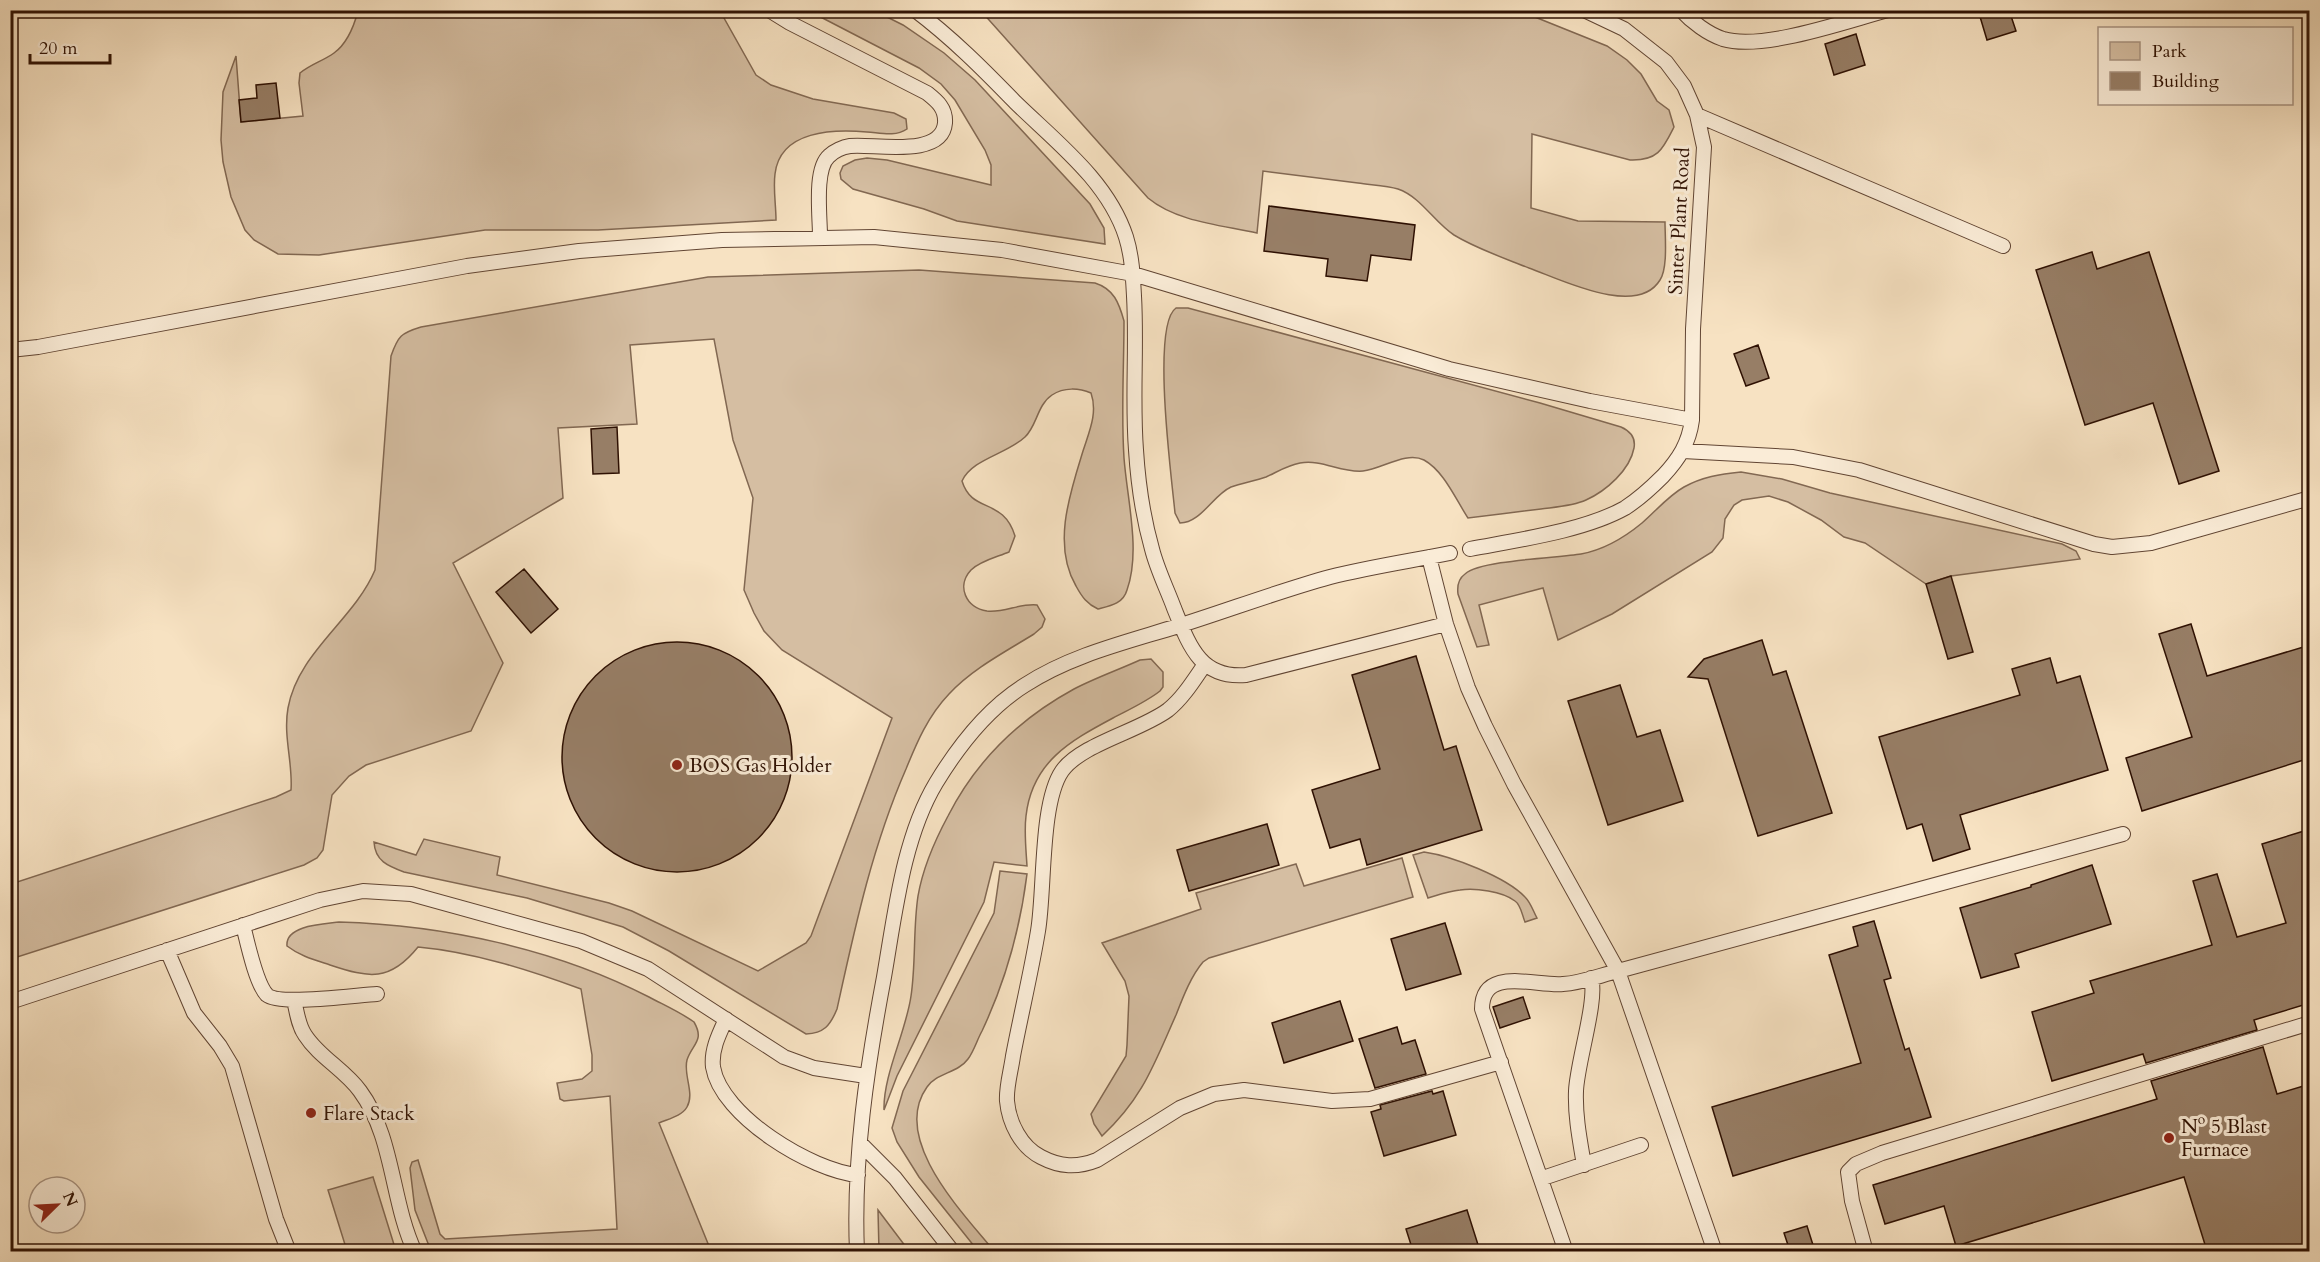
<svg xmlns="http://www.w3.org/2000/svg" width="2320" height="1262" viewBox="0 0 2320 1262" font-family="Cardo,serif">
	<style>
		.green { fill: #d5bea2; stroke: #826852; stroke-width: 1.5 }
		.building { fill: #977e66; stroke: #2f1103; stroke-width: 1.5 }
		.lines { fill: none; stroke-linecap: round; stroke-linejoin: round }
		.lane-casing { stroke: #614533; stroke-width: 16 }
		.lane { stroke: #faecd7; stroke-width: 14 }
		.poi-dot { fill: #8f2418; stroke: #faecd7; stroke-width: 2 }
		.labels { text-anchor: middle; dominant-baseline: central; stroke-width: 6; stroke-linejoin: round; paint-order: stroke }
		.street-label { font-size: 20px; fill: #2f1103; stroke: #faecd7 }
		.poi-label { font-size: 20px; fill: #2f1103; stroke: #faecd7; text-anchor: start }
	</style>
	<rect width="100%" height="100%" fill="#f7e2c2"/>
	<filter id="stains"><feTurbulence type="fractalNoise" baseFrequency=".00333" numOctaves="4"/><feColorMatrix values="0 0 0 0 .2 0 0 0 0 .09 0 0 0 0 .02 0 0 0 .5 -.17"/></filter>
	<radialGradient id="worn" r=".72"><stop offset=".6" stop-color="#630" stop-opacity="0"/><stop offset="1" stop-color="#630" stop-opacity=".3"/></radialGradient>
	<path class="green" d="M358,11H720L756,75L771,85L813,99L894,113L906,119L907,129C895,137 881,133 867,132C834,129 780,130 775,174C773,189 776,205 776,220L598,230H485L319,255L278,254L254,240L245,230L231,197L223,162L221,140L223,92L236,56L241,122L303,116L299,83L300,73C311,64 323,61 334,53C348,43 354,26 358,11Z
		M809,11H875L903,25L944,53L975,80L1090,204L1104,228L1105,244L957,221L924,209L853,189L841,179L840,173L843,166L855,160L867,158L887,160L991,185V165L985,150L955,100L941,84L919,68Z
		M981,11H1520L1607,46L1627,60L1641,74L1657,101L1669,110L1674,127C1663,149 1658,161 1630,160L1532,134L1531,208L1578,221L1665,222C1665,237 1668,268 1660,280C1637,318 1560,279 1529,268C1504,258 1477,249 1454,235C1434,222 1421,197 1398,189C1386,185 1370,185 1358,183C1326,179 1294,175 1263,171L1257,233C1221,225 1177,222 1148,198Z
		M919,270L1095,283C1114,289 1119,303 1124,321C1124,367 1121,413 1124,458C1127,499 1141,551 1127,590C1123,604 1110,606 1098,609C1087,604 1082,597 1076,586C1052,545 1070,493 1083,451C1089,432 1098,413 1091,393C1079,388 1064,387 1052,395C1037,405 1037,426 1025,437C1007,454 972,459 962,481C972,514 1003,497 1015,536L1009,552C997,557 980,561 971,570C956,586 966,608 987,611C1004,613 1020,603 1037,605L1045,619L1042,627L1034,634C1005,652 972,669 949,694C928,716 917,742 906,769C872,847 855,927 837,1009C830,1026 824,1033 806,1034L669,951L623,927L527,898L404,872C388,866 375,861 374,842L416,855L424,839L500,857L497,875L609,903L632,911L758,971L806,943L811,936L892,718L782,650L764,631L754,613L744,590L753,498L733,440L714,339L630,345L637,424L558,428L563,498L453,563L503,663L471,731L366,765L349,776L332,795L323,850L317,858L304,865L11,959V884L276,797L291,790C293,763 283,736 288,708C298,652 354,620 375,570L391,356C398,336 401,333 421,327L708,277Z
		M1176,308H1188L1540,403L1621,427C1630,431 1636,437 1634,448C1630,470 1606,491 1586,500C1573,506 1556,507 1541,509C1517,512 1492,515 1468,518C1456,500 1444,471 1424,460C1406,451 1382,469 1363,471C1341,473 1322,459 1300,463C1288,465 1277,472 1266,477C1255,481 1242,483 1231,487C1213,495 1201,523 1180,523L1175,513C1172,481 1151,325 1176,308Z
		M1741,472L1782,479L1830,493L2062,544L2076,551L2080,559L1951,576L1926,584L1865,543L1844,537L1821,520L1788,502L1769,496L1742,500L1734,505L1725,519L1723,538L1712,552L1612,614L1558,640L1543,588L1479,605L1489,645L1477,647L1458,594C1457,586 1458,579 1465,574C1481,560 1557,558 1581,554C1603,550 1625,537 1642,523C1656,511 1668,496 1684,487C1702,477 1720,474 1741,472Z
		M1151,659L1163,672V687L1160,691C1146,702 1128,710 1113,718C1070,741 1032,762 1026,816C1024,832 1026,849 1027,866L994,862L984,902L897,1076L884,1110C883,1075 906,1032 911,996C916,963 913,929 918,896C923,867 934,842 948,816C976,761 1019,719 1074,689C1095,678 1118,670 1140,660Z
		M1424,852C1452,856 1506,877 1525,897C1531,903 1533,911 1537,918L1525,922C1522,915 1521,905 1515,901C1502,891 1475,888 1460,890C1449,891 1438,895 1428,898L1413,855Z
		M1402,858L1413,897L1209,958L1203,962C1191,976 1183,997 1176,1015C1154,1064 1143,1098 1102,1136L1094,1124L1091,1114L1126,1056L1127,1045L1129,996L1125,981L1102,943L1201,909L1196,893L1296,864L1304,886Z
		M1000,871L1027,874C1020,930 1006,980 982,1031C977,1040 974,1051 968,1059C958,1073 936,1073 927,1087C890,1139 963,1213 994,1251H978L919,1177L897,1142L892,1128L903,1091L994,913Z
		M339,922C444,925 556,949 649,997C664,1005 680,1012 694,1022C705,1041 692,1044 687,1060C683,1075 695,1093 687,1107C682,1116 668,1119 659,1123L711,1251H431L415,1210L410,1168L412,1162L418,1160L440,1234L445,1239L617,1229L610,1096L564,1101L560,1099L557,1083L582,1079L592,1071V1055L581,989C529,970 473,952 418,947C390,982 369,978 330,965C315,960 300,956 287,946C285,925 324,924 339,922Z
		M373,1177L396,1251H347L328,1190Z
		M878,1210L909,1251H879Z"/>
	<path class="building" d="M1978,10H2009L2016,31L1987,40Z
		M1856,34L1865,65L1834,75L1825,44Z
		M276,83L280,118L241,122L239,100L257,98L256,85Z
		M1269,206L1415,225L1411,260L1371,255L1367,281L1326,276L1328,259L1264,251Z
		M2092,252L2097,269L2149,252L2219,471L2179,484L2153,403L2085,425L2036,270Z
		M1758,345L1769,378L1746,386L1734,354Z
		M617,427L619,473L593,474L591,429Z
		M524,569L558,609L531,633L496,592Z
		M1951,576L1973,652L1948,659L1926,584Z
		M2191,624L2207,676L2310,645V758L2142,811L2126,758L2192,737L2159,634Z
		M1762,640L1773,675L1786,671L1832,813L1758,836L1708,679L1688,677L1704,659Z
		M562 757a115 115 0 1 1 230 0a115 115 0 1 1-230 0Z
		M1416,656L1444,750L1456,746L1482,830L1367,865L1360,839L1330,848L1312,790L1380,769L1352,675Z
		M2050,658L2057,683L2080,676L2108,770L1960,815L1970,849L1933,861L1922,824L1907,829L1879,737L2020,695L2012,669Z
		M1620,685L1637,737L1660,730L1683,801L1608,825L1568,701Z
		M1267,824L1279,865L1189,891L1177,850Z
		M2304,831L2310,851V1003L2254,1020L2257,1030L2146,1063L2143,1054L2052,1081L2032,1012L2094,993L2090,981L2212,945L2193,881L2217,874L2237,937L2286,923L2262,844Z
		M2092,865L2111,924L2015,954L2019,967L1981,978L1960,908L2031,887V885Z
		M1874,921L1891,978L1884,980L1905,1050L1909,1048L1931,1117L1733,1176L1712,1107L1861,1063L1829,955L1858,946L1853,927Z
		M1445,923L1461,974L1406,990L1391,939Z
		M1523,997L1530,1018L1500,1028L1493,1007Z
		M1340,1001L1353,1041L1284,1063L1272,1023Z
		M1397,1027L1402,1044L1415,1040L1426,1074L1375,1088L1359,1039Z
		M2263,1047L2277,1094L2310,1084V1251H2207L2184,1177L1956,1246L1944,1206L1885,1224L1873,1185L2157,1099L2151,1081Z
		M1432,1091L1433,1094L1443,1091L1456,1135L1384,1156L1371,1112L1381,1109L1380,1105Z
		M1467,1210L1480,1251H1413L1406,1229Z
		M1807,1226L1813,1245L1790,1251L1784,1233Z"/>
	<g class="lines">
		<defs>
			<path id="lane" d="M769,10L790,23L927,93C937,101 946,108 945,123C942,159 872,143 850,146C843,147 834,151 829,156C814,169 820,216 820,236
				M915,10C952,38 983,69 1015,102C1056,142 1108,181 1126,237C1132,256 1133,277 1134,296C1137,347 1132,399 1136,450C1138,482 1143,517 1152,549C1157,569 1167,589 1174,608C1189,645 1200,679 1246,675L1446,624
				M1681,10C1692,22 1708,34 1723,39C1763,51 1846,21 1888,10
				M1697,115L2003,246
				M10,350L38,347L467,266L579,251L722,240L874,237L1002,250L1133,274L1449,369L1590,401L1692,420
				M1683,451L1793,457L1859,470L2094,544L2112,547L2151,543L2310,498
				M1470,549C1517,540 1584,531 1625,508C1639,499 1652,487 1663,476C1679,459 1689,443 1692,420L1693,329L1704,147L1697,115L1684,86L1666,62L1624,29L1584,10
				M1429,557L1446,624L1468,688L1485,726L1514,784L1618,971L2123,834
				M1205,664C1194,680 1183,698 1168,710C1140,731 1081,744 1062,771C1040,803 1045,890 1038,931C1031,973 1021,1014 1013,1056C1011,1071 1006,1087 1007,1101C1009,1123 1021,1147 1041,1157C1060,1167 1077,1168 1097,1160L1180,1108L1214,1094L1244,1090L1332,1101L1370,1099L1501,1062
				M243,925C247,941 256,984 267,995C280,1006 357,995 377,994
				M167,950L194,1013L220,1046L232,1066L276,1219L289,1252
				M294,1000C297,1012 298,1025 305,1035C319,1057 345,1070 360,1091C394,1137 391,1201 415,1252
				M10,1002L320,900L363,891L411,894L581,941L648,969L784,1057L814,1068L866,1076
				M726,1019C719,1034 711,1050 713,1067C721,1116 812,1171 858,1175
				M860,1143L895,1178L953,1252
				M1584,1165C1580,1141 1575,1116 1576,1091C1577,1063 1598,999 1591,978
				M1543,1178L1641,1145
				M857,1252C853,1159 867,1067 884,977C895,914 903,838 936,783C959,745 988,708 1025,685C1071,655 1127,642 1178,626C1229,610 1279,591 1330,577C1369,567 1410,561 1450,553
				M1566,1252L1482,1009C1482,965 1537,987 1563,984C1582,983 1601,975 1618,971L1715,1252
				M1866,1252L1852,1201L1848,1172L1856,1164L1882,1153L2310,1023"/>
		</defs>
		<use href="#lane" class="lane-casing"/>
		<use href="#lane" class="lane"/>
	</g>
	<g class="poi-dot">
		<circle cx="677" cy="765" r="6"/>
		<circle cx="311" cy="1113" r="6"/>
		<circle cx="2169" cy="1138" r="6"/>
	</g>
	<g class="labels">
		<g class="street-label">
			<text transform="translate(1679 221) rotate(-87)">Sinter Plant Road</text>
		</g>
		<g class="poi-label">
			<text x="689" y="765">BOS Gas Holder</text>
			<text x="323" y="1113">Flare Stack</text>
			<text x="2181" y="1126">Nº 5 Blast<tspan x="2181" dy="23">Furnace</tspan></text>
		</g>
	</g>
	<rect width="2320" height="1262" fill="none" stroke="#f7e2c2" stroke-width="36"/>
	<rect x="12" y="12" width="2296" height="1238" fill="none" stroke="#2f1103" stroke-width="3"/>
	<rect x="18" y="18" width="2284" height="1226" fill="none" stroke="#2f1103" stroke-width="1.5"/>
	<rect x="2098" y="27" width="195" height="78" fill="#faecd7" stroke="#a99482" stroke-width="1.5"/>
	<rect x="2110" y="42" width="30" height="18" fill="#d5bea2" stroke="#a99482" stroke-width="1.5"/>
	<text x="2152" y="57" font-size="18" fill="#2f1103">Park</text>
	<rect x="2110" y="72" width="30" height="18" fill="#977e66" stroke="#a99482" stroke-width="1.5"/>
	<text x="2152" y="87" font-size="18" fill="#2f1103">Building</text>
	<g transform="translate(57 1205) rotate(66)"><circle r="28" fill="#faecd7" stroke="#a99482" stroke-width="1.5"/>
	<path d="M0-4.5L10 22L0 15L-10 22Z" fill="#8f2418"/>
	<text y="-9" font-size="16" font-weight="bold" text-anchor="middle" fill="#2f1103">N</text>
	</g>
	<path d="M30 54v9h80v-9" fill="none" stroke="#2f1103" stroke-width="3"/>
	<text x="39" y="54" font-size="18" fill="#2f1103" stroke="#faecd7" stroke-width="4.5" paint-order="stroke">20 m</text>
	<rect width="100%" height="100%" filter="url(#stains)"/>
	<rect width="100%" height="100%" fill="url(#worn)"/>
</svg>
